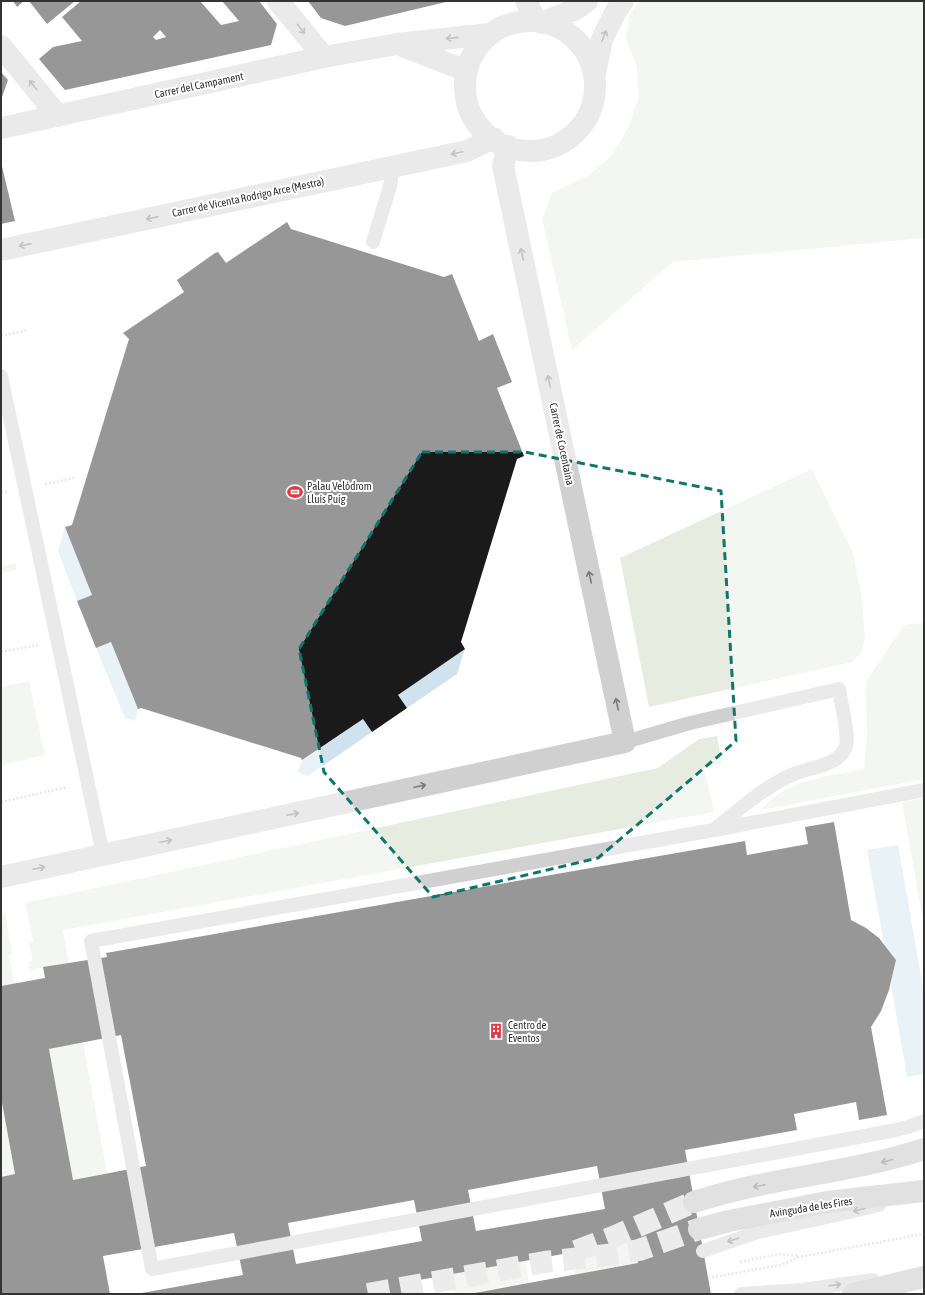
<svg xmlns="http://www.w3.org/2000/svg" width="925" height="1295" viewBox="0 0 925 1295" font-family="'Asap Condensed',sans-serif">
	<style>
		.green { fill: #e6ecdf }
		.water { fill: #cfe2ee }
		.building { fill: #1a1a1a; fill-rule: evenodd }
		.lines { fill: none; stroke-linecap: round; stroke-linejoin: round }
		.secondary-tunnel { stroke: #d6d6d6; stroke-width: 22; stroke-dasharray: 22 11; stroke-linecap: butt }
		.path { stroke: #cdcdcd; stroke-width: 2.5; stroke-dasharray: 2 2; stroke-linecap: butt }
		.service { stroke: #d0d0d0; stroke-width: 14 }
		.minor { stroke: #d0d0d0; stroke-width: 22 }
		.secondary { stroke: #bdbdbd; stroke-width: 22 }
		.oneway { stroke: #7a7a7a }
		.oneway2 { stroke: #6a6a6a }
		.marked { fill: none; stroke: #0f766e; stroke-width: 3; stroke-dasharray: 8 5; stroke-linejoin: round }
		.labels { text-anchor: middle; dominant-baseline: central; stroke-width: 4; stroke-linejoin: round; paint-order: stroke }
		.street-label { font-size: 11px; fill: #333; stroke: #fff }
		.poi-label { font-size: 11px; fill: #333; stroke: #fff; text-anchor: start }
	</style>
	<rect width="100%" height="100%" fill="#fff"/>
	<path class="green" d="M639,1H924V238L673,262L572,350L542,219L552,193L589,175L612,155L628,128L639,97L637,67L626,39L629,16Z
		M812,469L853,553L861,594L865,636L862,652L852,662L649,707L620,558Z
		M16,563L17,570L1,573V566Z
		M924,623V779L761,810C766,805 771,799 777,795C802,778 835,775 864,769L867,735L866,682L904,625Z
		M29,681L45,755L1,765V687Z
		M717,736L722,763L704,767L714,812L63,930L69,963L30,970L29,962L33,961L29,943L33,942L25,903L658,768L699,739Z
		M924,798V926L902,802Z
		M5,912L12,954L9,955L15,984L1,986V913Z
		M83,1042L107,1173L73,1180L49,1049Z
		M1,1097L15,1174L1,1177Z
		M634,1241L638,1263L575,1274L571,1252Z
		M525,1260L529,1282L464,1294H453L450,1274Z"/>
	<path class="water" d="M65,527L92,595L77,601L58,551Z
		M111,642L138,709L135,721L125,718L96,648Z
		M465,649L457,674L407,708L398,695Z
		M363,719L372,732L308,776L298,772L302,760Z
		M898,845L924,993V1074L907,1077L891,984L896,960L884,944L867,850Z"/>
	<path class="building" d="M13,1H24L17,7Z
		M29,1H75L47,24Z
		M81,1H200L221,25L239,21L222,1H259L277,24L271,45L65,90L39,59L53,47L82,41L62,17ZM160,30L166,37L156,40L153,37Z
		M308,1H446V2L345,26L321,18Z
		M1,72L8,80L1,100Z
		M1,162L15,221L1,224Z
		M287,222L291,229L444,277L452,274L479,341L493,334L512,382L497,388L524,456L517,459L461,642L465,649L398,695L407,708L372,732L363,719L302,760L301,758L141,708L138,709L111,642L96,648L77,601L92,595L65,527L72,525L129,339L123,333L184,292L177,280L215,253L218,252L226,263Z
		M834,822L851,920L866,928L879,938L896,960L889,990L881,1011L871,1027L887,1115L859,1120L856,1102L794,1114L797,1130L685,1150L711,1294H469L638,1263L634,1241L403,1283L405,1294H136L243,1275L234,1233L103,1256L110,1294H1V1177L15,1174L1,1097V986L45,978L43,967L107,957L106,953L745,841L747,855L808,844L805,827ZM121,1035L146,1166L73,1180L49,1049ZM597,1166L605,1209L476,1231L468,1190ZM414,1200L422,1241L296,1264L288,1223Z"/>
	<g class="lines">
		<path class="secondary-tunnel" d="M576,1251L613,1237L694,1202
			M368,1294L545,1262L616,1254L639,1250L699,1229"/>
		<path class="path" d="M1,336L28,330
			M45,484L74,478
			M1,493L7,492
			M1,652L38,645
			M1,802L68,787
			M740,1262L779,1254L798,1256
			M708,1278L781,1265L799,1257L924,1234"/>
		<path class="service" d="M373,242L390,186L391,180L389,167
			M1,376L103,854
			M625,742L690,723L839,689C841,703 849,733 846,746C840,766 810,767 794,774C765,786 740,809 716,828
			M924,790L714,830L91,941L152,1269L891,1131L908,1127L924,1121
			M703,1251L758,1232L832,1216L879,1205
			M741,1294L802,1290L873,1280"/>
		<path class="minor" d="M278,1L324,57
			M526,1L536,21
			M465 86a65 65 0 1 1 130 0a65 65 0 1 1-130 0Z
			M542,23L576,9L587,1
			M1,46L58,116
			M402,46L467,71
			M595,73L602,39L616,11L623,1
			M1,128L324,57L397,44L490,34
			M1,250L467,151L493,138
			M1,877L625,742L503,166L508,146"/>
		<path class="secondary" d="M694,1202C769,1177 849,1174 924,1149
			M699,1229L729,1221L827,1202L924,1191
			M853,1294L924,1277"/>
	</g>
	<defs><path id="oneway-shaft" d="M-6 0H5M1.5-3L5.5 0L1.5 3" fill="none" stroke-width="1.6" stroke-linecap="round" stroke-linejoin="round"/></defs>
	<g class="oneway">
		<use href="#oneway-shaft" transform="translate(301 29) rotate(51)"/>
		<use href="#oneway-shaft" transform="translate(604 36) rotate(-67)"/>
		<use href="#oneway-shaft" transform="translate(452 38) rotate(174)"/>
		<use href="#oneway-shaft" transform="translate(33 85) rotate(-129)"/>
		<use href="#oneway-shaft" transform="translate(457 153) rotate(168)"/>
		<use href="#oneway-shaft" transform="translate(152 218) rotate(168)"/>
		<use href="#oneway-shaft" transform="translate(25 245) rotate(168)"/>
		<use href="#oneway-shaft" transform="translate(522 254) rotate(-102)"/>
		<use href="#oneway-shaft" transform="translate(549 381) rotate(-102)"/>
		<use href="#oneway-shaft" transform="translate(590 577) rotate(-102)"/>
		<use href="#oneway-shaft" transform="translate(617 704) rotate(-102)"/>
		<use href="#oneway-shaft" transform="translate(420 786) rotate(-12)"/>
		<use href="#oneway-shaft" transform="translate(293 814) rotate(-12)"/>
		<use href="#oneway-shaft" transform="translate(166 841) rotate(-12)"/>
		<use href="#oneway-shaft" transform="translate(39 868) rotate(-12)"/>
		<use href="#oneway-shaft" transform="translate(859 1210) rotate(166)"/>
		<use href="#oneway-shaft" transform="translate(733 1240) rotate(161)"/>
		<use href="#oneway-shaft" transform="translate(835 1285) rotate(-8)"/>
	</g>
	<g class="oneway2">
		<use href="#oneway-shaft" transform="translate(887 1161) rotate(166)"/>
		<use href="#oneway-shaft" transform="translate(759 1186) rotate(169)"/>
	</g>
	<path d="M0 0H925V1295H0ZM422,452H525L721,491L736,741L598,858L433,897L324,772L299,649Z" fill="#fff" fill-opacity=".55" fill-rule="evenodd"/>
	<path class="marked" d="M422,452H525L721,491L736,741L598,858L433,897L324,772L299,649Z"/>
	<defs>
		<symbol id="stadium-bare" viewBox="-9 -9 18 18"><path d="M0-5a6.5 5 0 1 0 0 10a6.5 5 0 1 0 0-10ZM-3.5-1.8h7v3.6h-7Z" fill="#e63946" stroke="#fff" stroke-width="2.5" paint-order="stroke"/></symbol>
		<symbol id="building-bare" viewBox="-9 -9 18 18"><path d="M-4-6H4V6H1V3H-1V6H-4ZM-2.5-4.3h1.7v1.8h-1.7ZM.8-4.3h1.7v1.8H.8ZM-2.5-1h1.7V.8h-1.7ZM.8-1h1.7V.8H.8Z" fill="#e63946" stroke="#fff" stroke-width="2.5" paint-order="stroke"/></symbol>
	</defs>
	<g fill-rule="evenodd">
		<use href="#stadium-bare" x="284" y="481" width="22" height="22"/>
		<use href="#building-bare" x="485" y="1020" width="22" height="22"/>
	</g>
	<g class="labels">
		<g class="street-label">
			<text transform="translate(199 85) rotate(-12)">Carrer del Campament</text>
			<text transform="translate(248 197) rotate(-12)">Carrer de Vicenta Rodrigo Arce (Mestra)</text>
			<text transform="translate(562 444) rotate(78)">Carrer de Cocentaina</text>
			<text transform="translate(811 1207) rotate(-9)">Avinguda de les Fires</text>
		</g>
		<g class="poi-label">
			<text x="307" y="486">Palau Velòdrom<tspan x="307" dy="13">Lluís Puig</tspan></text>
			<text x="508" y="1025">Centro de<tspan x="508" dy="13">Eventos</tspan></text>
		</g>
	</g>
	<rect width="925" height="1295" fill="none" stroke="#333333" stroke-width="4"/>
</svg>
